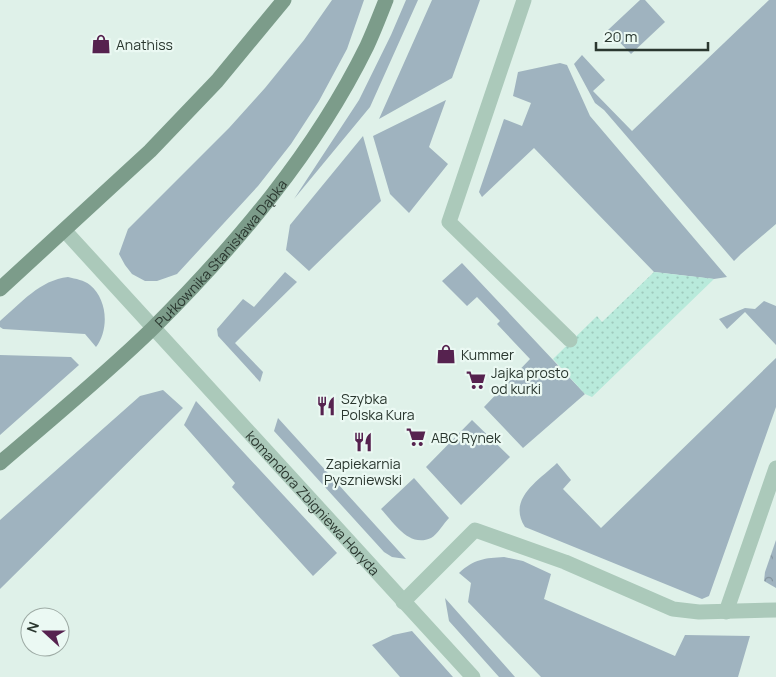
<svg xmlns="http://www.w3.org/2000/svg" width="776" height="677" viewBox="0 0 776 677" font-family="Manrope,sans-serif">
	<style>
		.grass { fill: #9fb3bf }
		.forest { fill: url(#forest-crowns) }
		.sand { fill: url(#sand-dots) }
		.lines { fill: none; stroke-linecap: round; stroke-linejoin: round }
		.street { stroke: #abc9ba; stroke-width: 15 }
		.secondary { stroke: #7c9c8a; stroke-width: 15 }
		.labels { text-anchor: middle; dominant-baseline: central; stroke-width: 4.5; stroke-linejoin: round; paint-order: stroke }
		.poi-label { font-size: 14px; fill: #2a372f; stroke: #ebf9f3; text-anchor: start }
		.street-label { font-size: 14px; fill: #2a372f; stroke: #ebf9f3 }
	</style>
	<defs>
		<pattern id="forest-crowns" width="20" height="18" patternUnits="userSpaceOnUse" patternTransform="scale(1.25)"><rect width="20" height="18" fill="#9fb3bf"/><path d="M2 6a3 3 0 1 1 6 0M12 15a3 3 0 1 1 6 0" fill="none" stroke="#82929c"/></pattern>
		<pattern id="sand-dots" width="8" height="8" patternUnits="userSpaceOnUse" patternTransform="scale(1.25)"><rect width="8" height="8" fill="#b8eadb"/><path d="M2 2h.1M6 6h.1" fill="none" stroke="#9ec9bc" stroke-width="1.8" stroke-linecap="round"/></pattern>
	</defs>
	<rect width="100%" height="100%" fill="#dff1e9"/>
	<path class="grass" d="M332,0H364L347,49L319,101L291,144L258,186L177,274L157,281H145L132,274L125,265L119,254L128,229L229,128L265,88L304,40Z
		M406,0H418L370,107L294,199L359,100L391,35Z
		M432,0H480L452,78L379,119Z
		M640,0H645L665,22L631,54L608,30Z
		M769,0H776V224L741,254L734,261L604,110L595,103L574,64L582,55L605,80L593,91L632,131Z
		M560,63L567,65L590,116L727,277L714,279L654,272L534,148L482,197L479,192L504,119L522,126L531,103L513,96L518,72Z
		M446,100L429,147L448,164L409,213L390,194L373,136Z
		M363,136L381,201L309,271L286,250L290,225Z
		M462,263L585,394L523,448L484,407L530,359L497,324L500,321L477,297L467,306L442,281Z
		M285,272L297,282L235,343L263,372L260,382L218,336L217,329L243,299L254,307Z
		M68,277C76,279 84,280 90,285C108,300 109,330 96,347L85,334L3,329L0,327V321C21,303 40,280 68,277Z
		M764,301L776,306V345L745,312L727,329L719,319L745,308L755,309Z
		M0,355L71,357L79,365L0,435Z
		M776,358V407L709,596L702,599L525,527C507,499 538,481 557,463L571,480L563,489L601,528Z
		M163,390L183,408L0,589V520L140,396Z
		M196,401L337,553L313,576L232,487L235,483L184,425Z
		M278,418L406,559L392,557L384,552L274,431Z
		M472,420L510,457L461,505L426,467Z
		M414,478L449,518C444,523 437,535 431,538C409,548 394,523 381,509Z
		M504,557L523,561L551,574L544,599L675,656L685,635L750,636L738,677H541L468,602L471,583L459,573C474,559 485,558 504,557Z
		M445,598L515,677H499L449,621Z
		M412,631L453,677H400L372,645L393,635Z"/>
	<path class="forest" d="M776,540V588L764,581L765,572Z"/>
	<path class="sand" d="M654,272L714,279L592,397L585,394L553,359L597,316L602,322Z"/>
	<g class="lines">
		<g class="street">
			<path d="M524,0L449,222L570,340"/>
			<path id="s1" d="M65,231L473,677"/>
			<path d="M403,602L475,530L565,562L673,609L699,612L776,610"/>
			<path d="M726,612L776,468"/>
		</g>
		<g class="secondary">
			<path d="M0,289L150,151L217,81L284,0"/>
			<path id="s2" d="M0,463C51,419 105,375 153,328C237,244 315,152 367,46C374,31 380,15 386,0"/>
		</g>
	</g>
	<defs>
		<symbol id="shop-bare" viewBox="-9 -9 18 18"><path d="M-5-2.5h2.3a2.7 3.5 0 0 1 5.4 0H5L5.5 6h-11ZM-1.5-2.5h3a1.5 2.3 0 0 0-3 0Z" fill="#56224f" stroke="#ebf9f3" stroke-width="2.5" paint-order="stroke"/></symbol>
		<symbol id="supermarket-bare" viewBox="-9 -9 18 18"><path d="M-6-5.5h2.5l.6 2H6L4.5 2H-2.5L-4.4-4H-6ZM-1.5 3.2a1.3 1.3 0 1 0 .1 0ZM3 3.2a1.3 1.3 0 1 0 .1 0Z" fill="#56224f" stroke="#ebf9f3" stroke-width="2.5" paint-order="stroke"/></symbol>
		<symbol id="restaurant-bare" viewBox="-9 -9 18 18"><path d="M-5-6h1v4h1v-4h1v4h1v-4h1v5L-1.5 .5V6h-2V.5L-5-1ZM5-6V6H3V1.5H1.5Q1.5-4 5-6Z" fill="#56224f" stroke="#ebf9f3" stroke-width="2.5" paint-order="stroke"/></symbol>
	</defs>
	<g fill-rule="evenodd">
		<use href="#shop-bare" x="87" y="30" width="28" height="28"/>
		<use href="#shop-bare" x="432" y="340" width="28" height="28"/>
		<use href="#supermarket-bare" x="462" y="366" width="28" height="28"/>
		<use href="#restaurant-bare" x="312" y="392" width="28" height="28"/>
		<use href="#supermarket-bare" x="402" y="423" width="28" height="28"/>
		<use href="#restaurant-bare" x="349" y="428" width="28" height="28"/>
	</g>
	<g class="labels">
		<g class="poi-label">
			<text x="116" y="44">Anathiss</text>
			<text x="461" y="354">Kummer</text>
			<text x="491" y="372">Jajka prosto<tspan x="491" dy="16">od kurki</tspan></text>
			<text x="341" y="398">Szybka<tspan x="341" dy="16">Polska Kura</tspan></text>
			<text x="431" y="437">ABC Rynek</text>
			<text x="363" y="463" text-anchor="middle">Zapiekarnia<tspan x="363" dy="16">Pyszniewski</tspan></text>
		</g>
		<g class="street-label">
			<text stroke="none"><textPath href="#s2" startOffset="305">Pułkownika Stanisława Dąbka</textPath></text>
			<text stroke="none"><textPath href="#s1" startOffset="368">komandora Zbigniewa Horyda</textPath></text>
		</g>
	</g>
	<g transform="translate(45 632) rotate(291)"><circle r="24" fill="#ebf9f3" stroke="#9eaba5"/>
	<path d="M0-4L9 19L0 12L-9 19Z" fill="#56224f"/>
	<text y="-8" font-size="14" font-weight="bold" text-anchor="middle" fill="#2a372f">N</text>
	</g>
	<path d="M596 42v8h112v-8" fill="none" stroke="#2a372f" stroke-width="2.5"/>
	<text x="604" y="42" font-size="15" fill="#2a372f" stroke="#ebf9f3" stroke-width="4" paint-order="stroke">20 m</text>
</svg>
